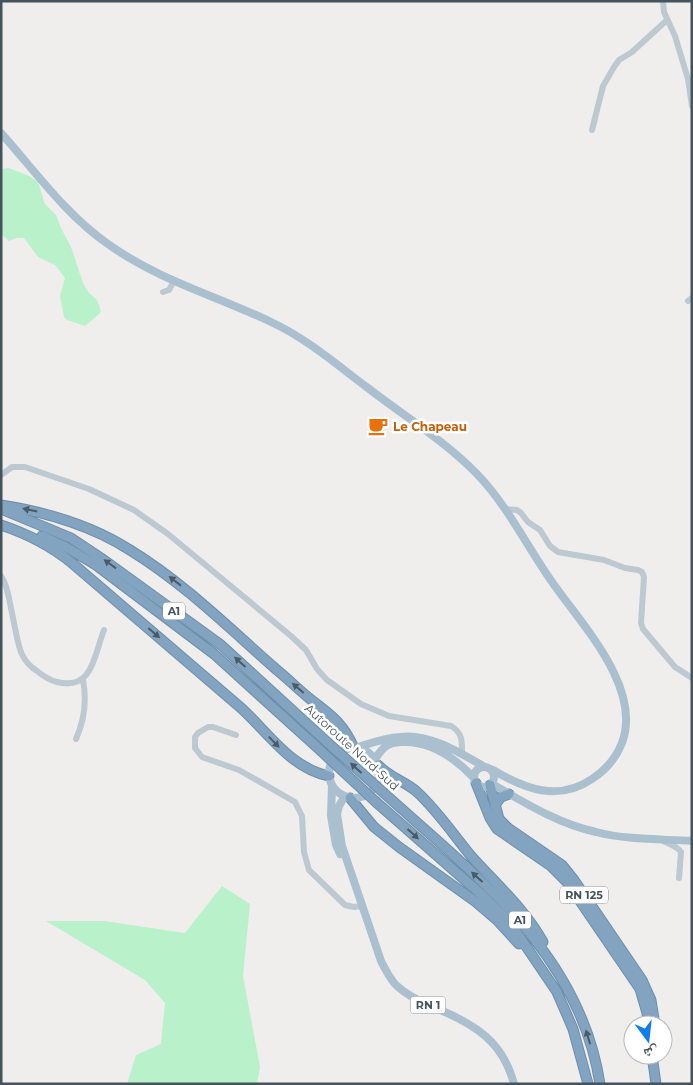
<svg xmlns="http://www.w3.org/2000/svg" width="693" height="1085" viewBox="0 0 693 1085" font-family="Montserrat,'Noto Naskh Arabic',sans-serif">
	<style>
		.green { fill: #b8f1ca }
		.lines { fill: none; stroke-linecap: round; stroke-linejoin: round }
		.highway-casing { stroke: #6d8fac; stroke-width: 11 }
		.minor { stroke: #bdc9d1; stroke-width: 6 }
		.major { stroke: #abc0cf; stroke-width: 8 }
		.highway { stroke: #82a4c0; stroke-width: 9 }
		.highway-bridge-casing { stroke: #6d8fac; stroke-width: 11; stroke-linecap: butt }
		.highway-bridge { stroke: #82a4c0; stroke-width: 9 }
		.oneway { fill: #4b5b66 }
		.labels { text-anchor: middle; dominant-baseline: central; stroke-width: 5; stroke-linejoin: round; paint-order: stroke }
		.shield { fill: #fff; stroke: #7d878d; stroke-width: 1 }
		.shield-label { font-size: 11px; font-weight: bold; fill: #45535c }
		.food-label { font-size: 12px; font-weight: bold; fill: #c56008; stroke: #fff; text-anchor: start }
		.street-label { font-size: 12px; fill: #45535c; stroke: #fff }
	</style>
	<rect width="100%" height="100%" fill="#f0eded"/>
	<path class="green" d="M9,168L29,176L38,182L45,204L56,215L61,228L71,247L83,283L89,293L97,300L101,311L99,314L85,326L67,320L64,317L60,296L65,278L55,265L38,257L24,238H16L9,241L1,234V169Z
		M222,886L250,904L243,976L260,1067L257,1084H127L136,1055L161,1044L165,1003L145,980L46,921H104L185,933Z"/>
	<g class="lines">
		<defs>
			<path id="highway" d="M1,505C46,512 91,525 130,550C184,583 230,629 277,670C288,679 298,689 309,698C330,715 342,721 354,748
				M1,509L71,538L101,558L221,645L327,742
				M1,525C28,534 50,545 72,563C128,611 184,659 240,707C268,732 290,768 329,776
				M42,536L66,547L96,565L214,654L320,750
				M378,765C389,777 404,781 416,791C437,810 453,834 471,856C496,884 525,909 543,942
				M476,783L490,818L497,829L551,866L567,882L640,989L647,1013L648,1025
				M490,785L499,819L508,828L562,865L574,880L642,980L651,1000L655,1025
				M385,794C477,877 580,953 600,1084
				M350,798L374,827L399,847L476,902L497,920L519,944
				M376,802L482,895L511,924L557,992L573,1029L588,1084
				M495,805L501,797L509,794
				M652,1055L656,1084"/>
		</defs>
		<use href="#highway" class="highway-casing"/>
		<path class="minor" d="M663,1L664,12L675,36L688,79L692,106
			M592,130L603,86L614,67L619,60L632,52L667,20
			M163,292L169,290L174,281
			M688,301L692,298
			M1,475L12,467H25L89,489L134,510L168,534L291,636L306,650L317,669L327,680L361,704L389,716L451,726C463,733 462,742 462,754
			M505,509L517,510L521,513L528,522L540,530L550,546L558,552L604,560L625,568L638,570L642,572L644,577L641,623L643,629L675,667L692,678
			M1,576C6,583 7,590 9,598C11,608 13,618 15,628C19,647 20,660 37,671C43,676 49,680 57,682C93,691 94,655 104,630
			M236,735L213,727H208L198,733L195,737V748L202,757L239,770L295,802L302,816L304,852L309,870L345,905L354,907L362,906
			M76,739C85,719 87,701 83,680
			M660,839C667,844 676,845 681,852L679,878"/>
		<path class="major" d="M1,133C35,171 66,215 108,244C158,280 217,296 271,322C306,338 337,365 368,388C404,416 445,441 477,474C506,504 526,544 550,579C579,622 643,686 622,743C616,758 606,770 592,779C558,802 525,789 493,770
			M358,747C371,743 385,738 400,737C428,733 459,752 483,766
			M329 773a25 25 0 1 1 50 0a25 25 0 1 1-50 0Z
			M375,759C378,755 381,750 385,747C390,743 397,742 403,742C432,741 455,758 474,778
			M474 777a10 10 0 1 1 20 0a10 10 0 1 1-20 0Z
			M492,784C525,803 559,824 596,832C627,840 660,839 692,841
			M332,785L331,816L336,845L340,854
			M345,796L339,806L337,814L342,846L381,961C385,969 389,977 395,984C407,996 423,1003 438,1009C476,1025 503,1042 514,1084"/>
		<use href="#highway" class="highway"/>
		<defs>
			<path id="highway-bridge" d="M327,742L385,794
				M320,750L376,802"/>
		</defs>
		<use href="#highway-bridge" class="highway-bridge-casing"/>
		<use href="#highway-bridge" class="highway-bridge"/>
	</g>
	<defs><path id="oneway-solid" d="M-6-.8H1V-3.2L6.5 0L1 3.2V.8H-6Z" transform="scale(1.25)"/></defs>
	<g class="oneway">
		<use href="#oneway-solid" transform="translate(30 510) rotate(-168)"/>
		<use href="#oneway-solid" transform="translate(110 564) rotate(-144)"/>
		<use href="#oneway-solid" transform="translate(175 581) rotate(-142)"/>
		<use href="#oneway-solid" transform="translate(154 633) rotate(41)"/>
		<use href="#oneway-solid" transform="translate(240 662) rotate(-138)"/>
		<use href="#oneway-solid" transform="translate(298 688) rotate(-139)"/>
		<use href="#oneway-solid" transform="translate(274 742) rotate(46)"/>
		<use href="#oneway-solid" transform="translate(356 768) rotate(-138)"/>
		<use href="#oneway-solid" transform="translate(413 834) rotate(42)"/>
		<use href="#oneway-solid" transform="translate(477 877) rotate(-138)"/>
		<use href="#oneway-solid" transform="translate(588 1037) rotate(-107)"/>
	</g>
	<defs>
		<symbol id="cafe-bare" viewBox="-9 -9 18 18"><path d="M-5.5-4.5H6V0H3Q3 3.5 0 3.5H-2.5Q-5.5 3.5-5.5 0ZM3-3.2v2h1.7v-2ZM-6 4.5H4V6H-6Z" fill="#e8710a" stroke="#fff" stroke-width="2.5" paint-order="stroke"/></symbol>
	</defs>
	<g fill-rule="evenodd">
		<use href="#cafe-bare" x="364" y="412" width="28" height="28"/>
	</g>
	<g class="labels">
		<g class="shield">
			<rect x="163" y="602.5" width="22" height="17" rx="4"/>
			<rect x="560" y="886.5" width="48" height="17" rx="4"/>
			<rect x="509" y="911.5" width="22" height="17" rx="4"/>
			<rect x="410.5" y="996.5" width="35" height="17" rx="4"/>
		</g>
		<g class="shield-label">
			<text x="174" y="611">A1</text>
			<text x="584" y="895">RN 125</text>
			<text x="520" y="920">A1</text>
			<text x="428" y="1005">RN 1</text>
		</g>
		<g class="food-label">
			<text x="393" y="426">Le Chapeau</text>
		</g>
		<g class="street-label">
			<text transform="translate(352 747) rotate(42)">Autoroute Nord-Sud</text>
		</g>
	</g>
	<rect width="693" height="1085" fill="none" stroke="#45535c" stroke-width="5"/>
	<g transform="translate(648 1040) rotate(165)"><circle r="24" fill="#ffffff" stroke="#b5babe"/>
	<path d="M0-4L9 19L0 12L-9 19Z" fill="#0d7eeb"/>
	<text y="-8" font-size="14" font-weight="bold" text-anchor="middle" fill="#45535c">ش</text>
	</g>
</svg>
